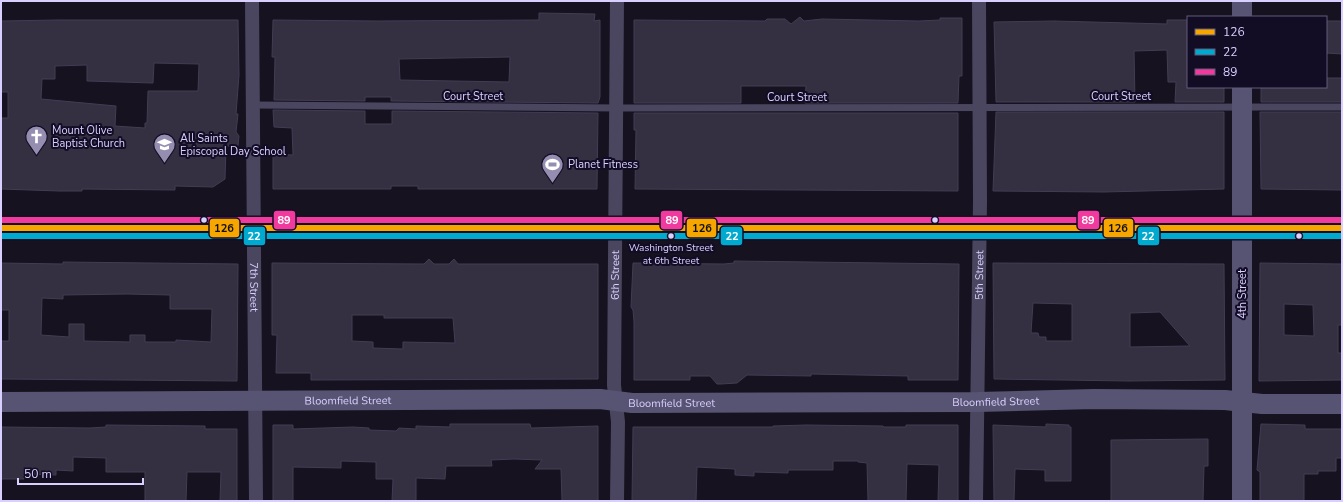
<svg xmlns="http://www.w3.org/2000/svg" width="1343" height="502" viewBox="0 0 1343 502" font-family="'Nunito Sans',sans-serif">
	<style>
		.building { fill: #343041; stroke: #433c54; fill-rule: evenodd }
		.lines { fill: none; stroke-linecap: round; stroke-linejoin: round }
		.lane { stroke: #4a4660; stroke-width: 7 }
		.street { stroke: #4a4660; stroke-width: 14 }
		.secondary { stroke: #575373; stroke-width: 20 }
		.bus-1-casing { stroke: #130c25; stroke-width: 9 }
		.bus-2-casing { stroke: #130c25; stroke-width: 9 }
		.bus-3-casing { stroke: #130c25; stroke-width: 9 }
		.bus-1 { stroke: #f7a600; stroke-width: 6 }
		.bus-2 { stroke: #00a9ce; stroke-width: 6 }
		.bus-3 { stroke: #f13a9d; stroke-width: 6 }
		.bus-dot { fill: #dad0ff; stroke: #130c25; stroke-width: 1.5 }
		.labels { text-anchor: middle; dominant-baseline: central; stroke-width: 4; stroke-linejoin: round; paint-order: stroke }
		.bus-label { font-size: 10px; fill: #dad0ff; stroke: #130c25 }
		.street-label { font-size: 11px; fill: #dad0ff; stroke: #130c25 }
		.poi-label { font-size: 11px; fill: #dad0ff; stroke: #130c25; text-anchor: start }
		.line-badge { stroke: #130c25; stroke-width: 1.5 }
		.badge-label { font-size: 11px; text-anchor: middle; font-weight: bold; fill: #fff }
		.pale-badge-label { font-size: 11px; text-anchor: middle; font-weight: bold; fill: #111 }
	</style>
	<rect width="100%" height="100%" fill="#16121f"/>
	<path class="building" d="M539,13L595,14L594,21L600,20V97L598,103L391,101V97H365V101L274,100L275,57H272L273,20L376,21L539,20ZM510,57L509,82L400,80L399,59Z
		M800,17L804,21L822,19L919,21L940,20V18H962V76H959L958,103H805L806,86H741V103H634V20L765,21L767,19H785L791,24Z
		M57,20H238L239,75L236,114H238L236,132L239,136L238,146H226L225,179L213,187L175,186V190L82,189V191H59L1,189V118H8V92H1V21ZM154,63L199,64L198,91H148L147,123H145V128L115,126L116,106L41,99L42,79H55V66L87,65V81L153,83Z
		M1167,20H1188V87H1224V102H1175L1176,82H1168L1167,50L1134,51L1135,102H996L994,22L1054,21L1167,24Z
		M1326,21H1342V54L1326,53Z
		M1326,78H1342V102H1261V87H1326Z
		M273,110L365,111V124H392V111L598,113L597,189H418V186H391V189H273V154L293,155L292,128L274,127Z
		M996,112H1224V189L1104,192L993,191Z
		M1260,112H1342V190L1261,189Z
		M634,113H958V191L635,189L636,130H634Z
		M429,259L434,264H449L454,259L458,264H598V379L311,380V373H276L277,335H272V263L424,264ZM352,315H384V318H453L455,343L403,342V349L373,348V342L352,341Z
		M734,261L959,264L958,380H908V376L811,374V376L747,375L737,383L721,384H717L710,376H690V380H634V322L633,310L631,307L633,263L724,264L734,263Z
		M63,262L238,264L237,381L1,379V341H9V310H1V263L63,264ZM127,294L170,295V309H212L211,342L176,340V342H145V335H130V342L84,341V324H69V337L41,335L42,298L63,299V295Z
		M993,263L1224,264L1225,380L1128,381L994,379ZM1033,303L1072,304V341H1046V337H1039L1038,333H1031ZM1160,312L1190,346L1130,347V313Z
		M1260,263L1342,264V325H1338V353H1342V380L1259,381ZM1284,304L1313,305L1314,336L1284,335Z
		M450,424H530L531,428L598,426V501H562L561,469H535L542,460L514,459L491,460L492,466H446L445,479L416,478V501H392L393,479H376V462L341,461V468L293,467V501H273V425H293V429L353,427L369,428V430L396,431L399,428L416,429V426L450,427Z
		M1046,424L1069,425V427H1071V481H1045V470L1015,469L1014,501H994L993,425L1046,427Z
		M1261,424L1305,425V429H1342V458H1336V471H1318V474H1304V501H1260V472L1257,470Z
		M106,425L205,426V429H237V501H220L221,472H187L186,501H145V472H106V458L73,457V471L56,470V475L24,474V479H1V427L90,428L106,427Z
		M806,425L883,426L884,427H906V425H958V501H938L939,465L907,464L906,501H868L867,463L858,462V461H833V470H788V473L754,472V476L735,475V469L697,467L696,501H632L633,427H773V426Z
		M1208,439V466H1204L1203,501H1111V440Z"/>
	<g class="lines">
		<path class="lane" d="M253,105L617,108L1342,107"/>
		<g class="street">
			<path id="s1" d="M252,1L256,501"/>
			<path id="s2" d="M617,501L618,422L614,385L617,1"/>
			<path id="s3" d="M976,501L980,201L979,1"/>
		</g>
		<g class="secondary">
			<path d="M1242,1V17"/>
			<path d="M1,228H1342"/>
			<path id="s4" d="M1,402L600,399L632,403L978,402L1094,399L1225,400L1262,404H1342"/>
			<path d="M1242,501V87"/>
		</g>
		<defs>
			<path id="bus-1" d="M1,228H1342"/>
			<path id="bus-2" d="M1,236H1342"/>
			<path id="bus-3" d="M1,220H1342"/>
		</defs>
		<use href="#bus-1" class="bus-1-casing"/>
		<use href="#bus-2" class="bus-2-casing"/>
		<use href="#bus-3" class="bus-3-casing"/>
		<use href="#bus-1" class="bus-1"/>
		<use href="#bus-2" class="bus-2"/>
		<use href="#bus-3" class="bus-3"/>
	</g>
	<defs>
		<symbol id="church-pin" viewBox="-11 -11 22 30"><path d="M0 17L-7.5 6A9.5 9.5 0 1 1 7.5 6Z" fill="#958eb1" stroke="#130c25"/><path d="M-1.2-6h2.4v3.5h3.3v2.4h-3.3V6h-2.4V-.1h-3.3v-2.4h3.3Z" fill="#fff"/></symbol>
		<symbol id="school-pin" viewBox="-11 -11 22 30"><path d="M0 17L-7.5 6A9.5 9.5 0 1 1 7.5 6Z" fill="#958eb1" stroke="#130c25"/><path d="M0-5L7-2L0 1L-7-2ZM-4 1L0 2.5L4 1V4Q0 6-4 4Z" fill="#fff"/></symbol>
		<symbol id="stadium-pin" viewBox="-11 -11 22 30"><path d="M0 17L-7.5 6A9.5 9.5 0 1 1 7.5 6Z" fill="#958eb1" stroke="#130c25"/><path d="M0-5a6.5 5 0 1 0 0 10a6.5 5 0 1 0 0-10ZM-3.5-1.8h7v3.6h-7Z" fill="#fff"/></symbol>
	</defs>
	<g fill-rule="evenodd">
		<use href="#church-pin" x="24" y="124" width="25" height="34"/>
		<use href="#school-pin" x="152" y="132" width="25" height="34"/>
		<use href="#stadium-pin" x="540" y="152" width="25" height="34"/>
	</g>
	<g class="bus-dot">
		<circle cx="204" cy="220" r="3.5"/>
		<circle cx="935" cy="220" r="3.5"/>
		<circle cx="671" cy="236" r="3.5"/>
		<circle cx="1299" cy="236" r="3.5"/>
	</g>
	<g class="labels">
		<g class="bus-label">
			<text x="671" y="248">Washington Street<tspan x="671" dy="13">at 6th Street</tspan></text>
		</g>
		<g class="street-label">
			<text x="473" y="96">Court Street</text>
			<text x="1121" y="96">Court Street</text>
			<text x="797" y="97">Court Street</text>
			<text stroke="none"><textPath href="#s2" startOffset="226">6th Street</textPath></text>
			<text stroke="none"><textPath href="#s3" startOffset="226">5th Street</textPath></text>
			<text stroke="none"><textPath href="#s1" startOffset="286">7th Street</textPath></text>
			<text transform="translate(1242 294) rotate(-90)">4th Street</text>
			<text stroke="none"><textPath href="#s4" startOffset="347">Bloomfield Street</textPath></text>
			<text stroke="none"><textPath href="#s4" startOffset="995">Bloomfield Street</textPath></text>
			<text stroke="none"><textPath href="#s4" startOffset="671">Bloomfield Street</textPath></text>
		</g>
		<g class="poi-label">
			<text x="52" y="130">Mount Olive<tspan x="52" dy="13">Baptist Church</tspan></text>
			<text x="180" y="138">All Saints<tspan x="180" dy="13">Episcopal Day School</tspan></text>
			<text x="568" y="164">Planet Fitness</text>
		</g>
	</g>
	<g class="line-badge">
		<rect x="273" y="210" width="23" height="20" rx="4" fill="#f13a9d"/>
		<rect x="660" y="210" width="23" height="20" rx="4" fill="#f13a9d"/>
		<rect x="1077" y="210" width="23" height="20" rx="4" fill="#f13a9d"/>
		<rect x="209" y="218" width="31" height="20" rx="4" fill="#f7a600"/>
		<rect x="686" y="218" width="31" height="20" rx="4" fill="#f7a600"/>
		<rect x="1103" y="218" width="31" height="20" rx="4" fill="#f7a600"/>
		<rect x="243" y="226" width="23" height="20" rx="4" fill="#00a9ce"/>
		<rect x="720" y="226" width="23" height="20" rx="4" fill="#00a9ce"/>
		<rect x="1137" y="226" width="23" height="20" rx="4" fill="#00a9ce"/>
	</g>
	<g class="badge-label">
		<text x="284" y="224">89</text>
		<text x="672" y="224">89</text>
		<text x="1088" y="224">89</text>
		<text x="254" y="240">22</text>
		<text x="732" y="240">22</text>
		<text x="1148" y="240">22</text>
	</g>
	<g class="pale-badge-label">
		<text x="224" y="232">126</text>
		<text x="702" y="232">126</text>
		<text x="1118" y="232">126</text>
	</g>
	<rect width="1343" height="502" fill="none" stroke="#dad0ff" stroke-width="4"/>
	<rect x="1187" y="16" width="140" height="72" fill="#130c25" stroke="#635a7c"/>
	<rect x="1195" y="29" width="20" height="6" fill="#f7a600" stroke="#635a7c"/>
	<text x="1223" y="36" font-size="12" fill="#dad0ff">126</text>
	<rect x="1195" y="49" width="20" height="6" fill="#00a9ce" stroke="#635a7c"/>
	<text x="1223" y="56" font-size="12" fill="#dad0ff">22</text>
	<rect x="1195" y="69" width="20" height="6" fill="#f13a9d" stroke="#635a7c"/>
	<text x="1223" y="76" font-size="12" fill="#dad0ff">89</text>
	<path d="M18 478v6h125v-6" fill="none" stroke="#dad0ff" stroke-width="2"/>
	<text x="24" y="478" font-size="12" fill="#dad0ff" stroke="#130c25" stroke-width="3" paint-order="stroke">50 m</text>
</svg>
